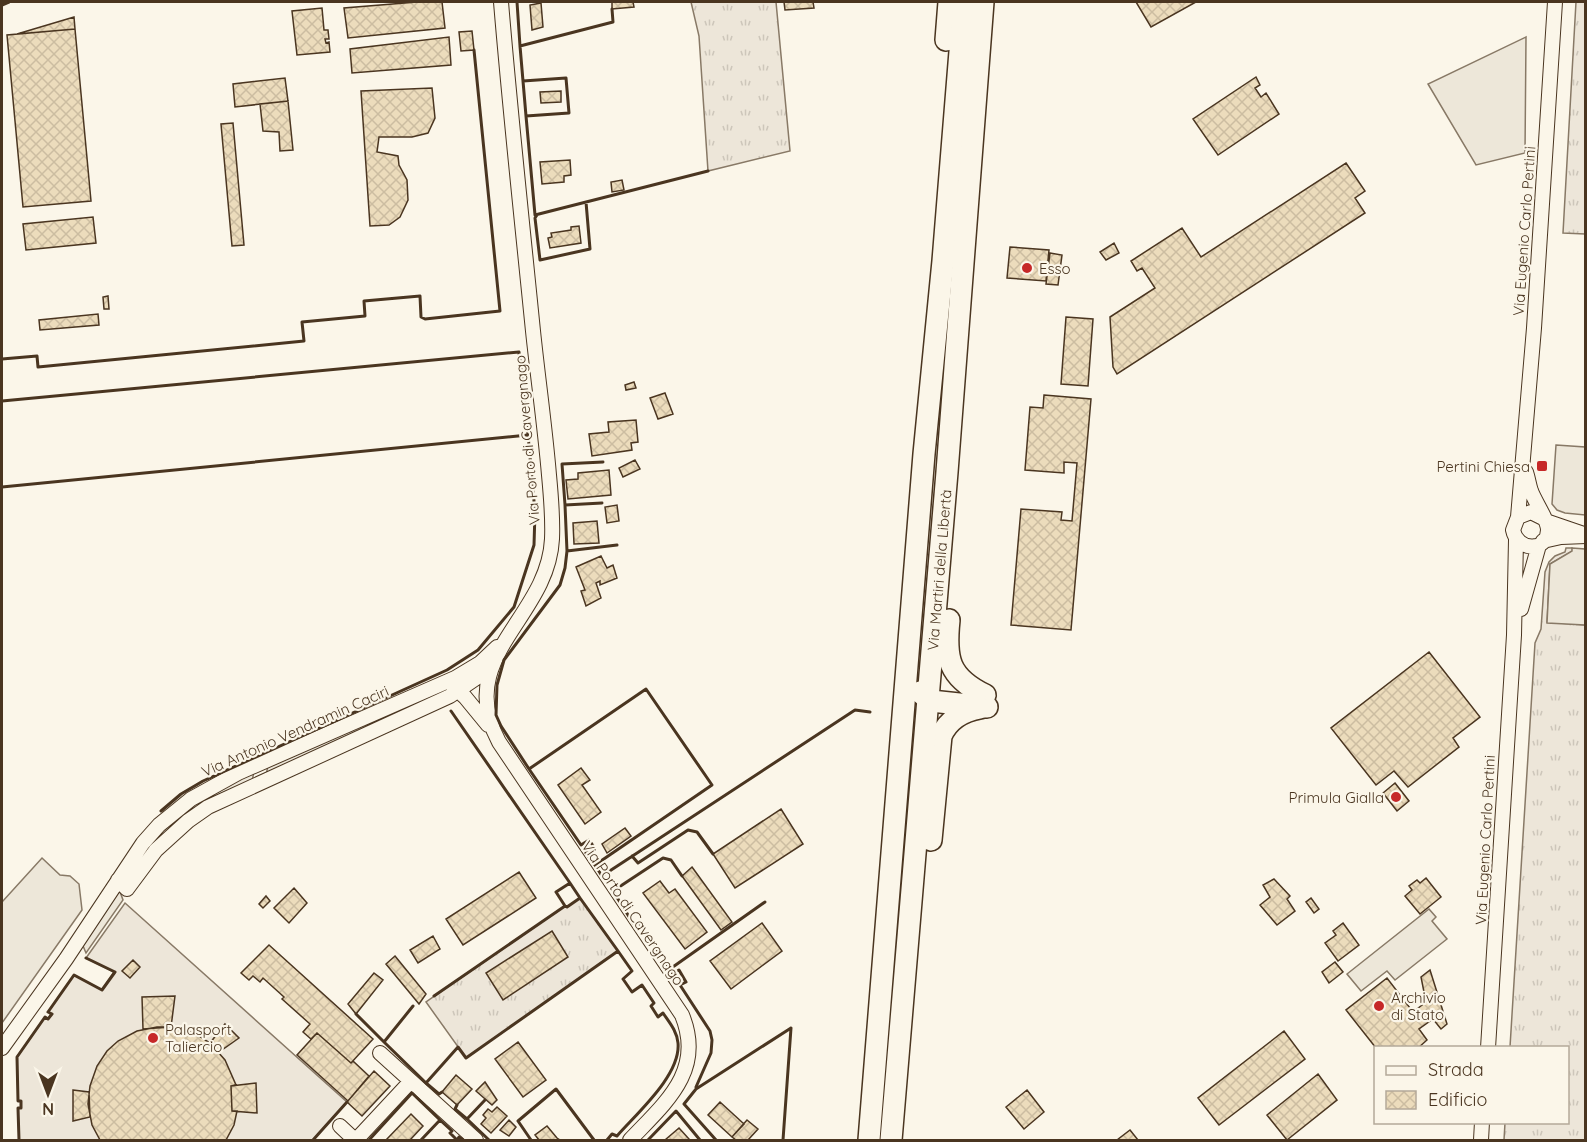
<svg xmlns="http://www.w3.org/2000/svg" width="1587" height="1142" viewBox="0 0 1587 1142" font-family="Quicksand,sans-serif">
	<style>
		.grass { fill: url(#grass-tufts); stroke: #887966; stroke-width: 1.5 }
		.garden { fill: #ede6d9; stroke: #887966; stroke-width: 1.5 }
		.parking { fill: #ede7d9; stroke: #887966; stroke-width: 1.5 }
		.building { fill: url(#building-cross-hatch); stroke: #4a3520; stroke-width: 1.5 }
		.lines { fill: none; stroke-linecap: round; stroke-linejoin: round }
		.street-casing { stroke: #4a3520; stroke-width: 16 }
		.primary-casing { stroke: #4a3520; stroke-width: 24 }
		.street { stroke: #fbf6e9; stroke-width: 14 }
		.primary { stroke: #fbf6e9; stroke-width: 21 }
		.wall { stroke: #4a3520; stroke-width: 3 }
		.poi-dot { fill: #c62828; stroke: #fbf6e9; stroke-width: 2 }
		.labels { text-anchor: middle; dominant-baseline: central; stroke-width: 4.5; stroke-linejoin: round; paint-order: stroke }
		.street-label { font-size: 15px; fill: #4a3520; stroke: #fbf6e9 }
		.poi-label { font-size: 15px; fill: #4a3520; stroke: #fbf6e9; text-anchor: start }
	</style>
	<defs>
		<pattern id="grass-tufts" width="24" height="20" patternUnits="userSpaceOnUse" patternTransform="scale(1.5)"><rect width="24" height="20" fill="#ede6d9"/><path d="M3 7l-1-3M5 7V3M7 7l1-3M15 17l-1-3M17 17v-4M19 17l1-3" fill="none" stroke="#cdc6ba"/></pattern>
		<pattern id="building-cross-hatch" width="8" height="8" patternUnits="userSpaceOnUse" patternTransform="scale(1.5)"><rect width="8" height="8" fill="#ecdcbc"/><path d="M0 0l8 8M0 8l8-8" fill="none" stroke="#ccbda1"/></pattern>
	</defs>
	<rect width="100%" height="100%" fill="#fbf6e9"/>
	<path class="grass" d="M691,2H776L790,151L708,171L699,36Z
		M1576,2H1586L1585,234L1563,233Z
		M1566,548H1572L1573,551L1550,564L1547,622L1585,625V1140H1504L1505,1123L1568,1122V1048L1510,1047L1535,643L1541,629L1545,572L1549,562L1555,556L1565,552Z
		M580,898L618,951L466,1058L426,1002L565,906L567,907Z"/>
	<path class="garden" d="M125,903L347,1102L313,1140H19L18,1108H21V1101H18L17,1057L45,1017L48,1019L51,1014L48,1012L74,975L102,990L114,972L86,958Z"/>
	<path class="parking" d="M1526,37L1525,153L1476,165L1428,84Z
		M1556,445L1585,447V515L1565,513L1557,510L1552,504Z
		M1572,548L1585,549V625L1547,623L1550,564L1572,551Z
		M422,696L419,708L266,776L268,765Z
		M254,771L252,782L234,790L134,875L137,855L187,806Z
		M42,858L60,875L70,876L79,884L82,910L2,1023V902Z
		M119,889L123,900L86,953L81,941Z
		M1429,909L1436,917L1432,921L1447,939L1395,980L1387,971L1361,991L1347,974Z"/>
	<path class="building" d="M417,2H442L445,28L348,38L344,8Z
		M612,2H633L634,7L612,9Z
		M784,2H813L814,8L785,10Z
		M1136,2H1196L1151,27Z
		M541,3L543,27L532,30L530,5Z
		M322,8L324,30H328L329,39H325L326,43L329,42L330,52L297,55L292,11Z
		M74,17L75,29L17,34Z
		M75,29L91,201L23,207L7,35Z
		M472,31L474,50L461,51L459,32Z
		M449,37L451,65L352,73L350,49Z
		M1256,77L1260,85L1255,88L1261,97L1266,93L1279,114L1218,155L1193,119Z
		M285,78L288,101L235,107L233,84Z
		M432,88L435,118L428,133L412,137H379L377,152L398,156L399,165L407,180L408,200L400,217L389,225L370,226L361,91Z
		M561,91V102L541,103L540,92Z
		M288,101L293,150L280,151L279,132L263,131L260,104Z
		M233,123L244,245L232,246L221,124Z
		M570,160L571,175L564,176V182L542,184L540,162Z
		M1346,163L1365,191L1355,198L1365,213L1117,374L1113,367L1110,317L1155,288L1142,268L1137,271L1131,261L1182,228L1201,257Z
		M622,180L624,190L612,192L611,182Z
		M93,217L96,243L26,250L23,224Z
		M579,226L581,243L550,248L548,238L552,237L551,233L571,230V227Z
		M1114,243L1119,253L1106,260L1100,252Z
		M1010,247L1049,250L1046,281L1007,278Z
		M1050,253L1062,255L1058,285L1046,284Z
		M108,296L109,309H104L103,297Z
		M98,314L99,325L40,330L39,320Z
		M1066,317L1093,319L1088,386L1061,384Z
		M634,382L636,388L626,390L625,385Z
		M665,393L673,414L658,419L650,398Z
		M1044,395L1091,399L1071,630L1011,625L1021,509L1062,512L1061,520L1072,521L1077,463L1064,462V473L1025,470L1030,407L1043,408Z
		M636,420L638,442L631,443L632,450L592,456L589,434L609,432L608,422Z
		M635,460L640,469L623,477L619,468Z
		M609,470L611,495L568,499L566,480L578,479V473Z
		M617,505L619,521L607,523L605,507Z
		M597,521L599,543L574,544L573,523Z
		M601,556L607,568L613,565L617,578L600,585V581L596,583L601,598L586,606L581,591L585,590L576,567Z
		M1429,652L1480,717L1453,738L1459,747L1408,787L1394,771L1376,785L1331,728Z
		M581,768L590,780L582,785L601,812L585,824L558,785Z
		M1395,783L1409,801L1397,811L1383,793Z
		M781,809L803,844L735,888L713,854Z
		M625,828L631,836L607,853L602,844Z
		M692,867L732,922L721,930L682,876Z
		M519,872L536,898L463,945L446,919Z
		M1426,878L1441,897L1420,914L1405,896L1412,890L1409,886L1417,880L1420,883Z
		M1274,879L1290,896L1287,899L1295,911L1277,925L1260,905L1270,897L1263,885Z
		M660,881L669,893L675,889L707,932L685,949L643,893Z
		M294,888L307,903L289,923L274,908Z
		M266,896L270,901L263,908L259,904Z
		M1311,898L1319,909L1314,913L1306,902Z
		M762,923L782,951L731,989L710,961Z
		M1343,923L1359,945L1338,961L1325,943L1336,935L1333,931Z
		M552,931L568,957L503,1000L486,973Z
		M433,936L440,949L418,963L410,950Z
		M269,945L373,1039L351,1063L317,1033L311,1039L303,1032L310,1024L282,999L284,997L263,978L260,982L253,976L249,980L241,973Z
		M395,956L426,994L419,1004L386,964Z
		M133,960L140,967L130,978L122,971Z
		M1335,962L1343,972L1329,983L1322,972Z
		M1430,970L1447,1024L1441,1029L1433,1019L1419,1029L1427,1040L1418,1048H1376L1346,1010L1387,978L1413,1012L1426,1002L1421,977Z
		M374,973L383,980L356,1014L348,1004Z
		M175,996L171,1027L143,1029L142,997Z
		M225,1024L239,1038L219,1052L210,1043Z
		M157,1027H175L196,1034L210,1043L225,1060L236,1085L231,1086L232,1111H237L234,1125L226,1140H100L92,1125L88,1104L90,1086L97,1066L107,1051L118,1041L137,1031Z
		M1284,1031L1305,1059L1219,1125L1198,1098Z
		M317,1033L351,1063L353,1061L369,1076L348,1101L297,1055Z
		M518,1042L546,1080L523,1097L495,1059Z
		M374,1071L390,1086L362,1116L347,1102Z
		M1318,1074L1337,1100L1287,1140L1267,1115Z
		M456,1075L472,1089L457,1105L442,1092Z
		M485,1082L497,1100L492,1105L476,1091Z
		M256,1083L257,1113L232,1111L231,1086Z
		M73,1090L89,1092L90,1117L73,1121Z
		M1027,1090L1044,1112L1024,1129L1006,1107Z
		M720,1102L744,1124L732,1137L708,1115Z
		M497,1107L507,1116L491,1133L481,1124L486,1118L483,1115L488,1109L492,1112Z
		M411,1114L423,1126L410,1140H386Z
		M509,1120L516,1127L509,1136L500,1130Z
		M747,1120L758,1129L748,1140H736L732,1137Z
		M547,1126L557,1138L560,1140H539L535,1135Z
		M679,1128L689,1139L687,1140H665Z
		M1130,1130L1138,1140H1117Z"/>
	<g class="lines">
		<defs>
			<path id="street" d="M501,2C510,111 522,221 533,331C538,379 545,427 549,475C551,496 553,518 552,539C548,619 453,656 499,742L682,1015C705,1071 665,1103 630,1140
				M1526,472C1528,478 1529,485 1531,491C1535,502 1548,520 1548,530C1547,553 1517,551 1513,530L1518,517L1531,512L1543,518
				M1518,517L1534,328L1555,2
				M1546,521L1584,534
				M1543,541L1561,537L1586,536
				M1521,609L1539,545
				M453,686L465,697L488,725
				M118,880L127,889L156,850L188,821L208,807L450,696L491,668
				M2,1048L66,959L143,843L159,825L191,799L238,773L455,678L480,663L497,647
				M1488,1048L1514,635L1516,540
				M380,1053L476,1140
				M340,1126L355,1140
				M356,1140L411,1081
				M1481,1140L1482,1122"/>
			<g id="primary">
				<path d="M946,40L949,2"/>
				<path d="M949,620C945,658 948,677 985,695"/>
				<path d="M920,692L931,701L987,707"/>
				<path d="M931,840L941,736C948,720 963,711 980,708"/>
				<path d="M869,1140L924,454L943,261L964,2"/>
				<path id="s1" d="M891,1140L947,472L983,2"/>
			</g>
		</defs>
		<use href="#street" class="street-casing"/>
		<use href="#primary" class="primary-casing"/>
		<use href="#street" class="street"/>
		<use href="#primary" class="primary"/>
		<path class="wall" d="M517,2L520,46L613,22L612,9
			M2,5L9,2
			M520,46L523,81
			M566,78L569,113L526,116L523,81Z
			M526,116L535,215L708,171
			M537,215L535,218L540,260L590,249L586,202
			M2,359L37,356L38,367L304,341L302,322L365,316L364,301L420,296L421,317L425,319L500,311L474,50
			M2,401L519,352L528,435L2,487
			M602,503L565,505L562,464L603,462
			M565,505L567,551L617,545
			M646,689L712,785L595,865L586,853L594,847L589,840L581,845L529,769Z
			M529,769L501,726L496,715L497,685L504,660L560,585L565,568L567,551
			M161,811L181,794L203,781L447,670L478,650L514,607L534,545L535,512L528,435
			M632,856L638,863L688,830L697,832L713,854
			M595,865L602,876L855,710L870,712
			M682,876L671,860L663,858L613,891L633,923H639L670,969L765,902
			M580,898L618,951
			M565,906L567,907L580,898L570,883
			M670,969L673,974L679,970L686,982L680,985L710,1031L712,1040L711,1053L696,1087
			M434,996L565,906L556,892L570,883L451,711
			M413,1006L384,1042L426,1083
			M356,1014L384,1042
			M442,1092L439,1094L426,1083L458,1047L466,1058L618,951L632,971L623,979L632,992L642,985L654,1003L651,1006L658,1017L663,1013C669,1022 677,1031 678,1043C681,1075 637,1113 617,1136L612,1134L607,1140
			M485,1100L467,1119L489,1140
			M457,1105L455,1109L467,1119
			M440,1120L452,1131L450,1133L457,1140L459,1137L463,1140
			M19,1140L18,1108H21V1101H18L17,1057L45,1017L48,1019L52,1014L48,1012L74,975L102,990L115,972L86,958
			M313,1140L347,1102
			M369,1140L412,1093L440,1120L421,1140
			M531,1140L518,1121L556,1089L594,1140
			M648,1140L676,1111L700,1140
			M716,1140L684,1104L696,1089L791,1028
			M783,1140L791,1028"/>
	</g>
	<g class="poi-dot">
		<circle cx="1027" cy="268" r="6"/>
		<rect x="1536" y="460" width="12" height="12" rx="3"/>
		<circle cx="1396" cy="797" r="6"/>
		<circle cx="1379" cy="1006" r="6"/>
		<circle cx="153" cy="1038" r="6"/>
	</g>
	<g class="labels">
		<g class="street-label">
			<text transform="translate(1524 231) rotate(-86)">Via Eugenio Carlo Pertini</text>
			<text transform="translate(527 440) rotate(-95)">Via Porto di Cavergnago</text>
			<text stroke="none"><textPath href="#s1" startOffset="572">Via Martiri della Libertà</textPath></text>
			<text transform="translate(295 731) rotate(-24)">Via Antonio Vendramin Caciri</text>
			<text transform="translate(1485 840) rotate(-87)">Via Eugenio Carlo Pertini</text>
			<text transform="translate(633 913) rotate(56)">Via Porto di Cavergnago</text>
		</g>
		<g class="poi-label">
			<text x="1039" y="268">Esso</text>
			<text x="1530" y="466" text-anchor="end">Pertini Chiesa</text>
			<text x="1384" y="797" text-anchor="end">Primula Gialla</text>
			<text x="1391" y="997">Archivio<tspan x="1391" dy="17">di Stato</tspan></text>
			<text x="165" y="1029">Palasport<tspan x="165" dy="17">Taliercio</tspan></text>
		</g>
	</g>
	<rect width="1587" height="1142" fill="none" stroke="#4a3520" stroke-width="6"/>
	<rect x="1374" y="1046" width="195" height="78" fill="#fbf6e9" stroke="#b4a999" stroke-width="1.5"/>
	<rect x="1386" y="1066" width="30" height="9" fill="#fbf6e9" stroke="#b4a999" stroke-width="1.5"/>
	<text x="1428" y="1076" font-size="18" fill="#4a3520">Strada</text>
	<rect x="1386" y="1091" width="30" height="18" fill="url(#building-cross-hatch)" stroke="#b4a999" stroke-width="1.5"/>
	<text x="1428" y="1106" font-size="18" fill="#4a3520">Edificio</text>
	<g transform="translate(48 1094) rotate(180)" stroke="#fbf6e9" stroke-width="4.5" paint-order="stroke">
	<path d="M0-4.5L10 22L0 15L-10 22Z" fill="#4a3520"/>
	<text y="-9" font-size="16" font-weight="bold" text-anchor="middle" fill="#4a3520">N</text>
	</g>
</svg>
